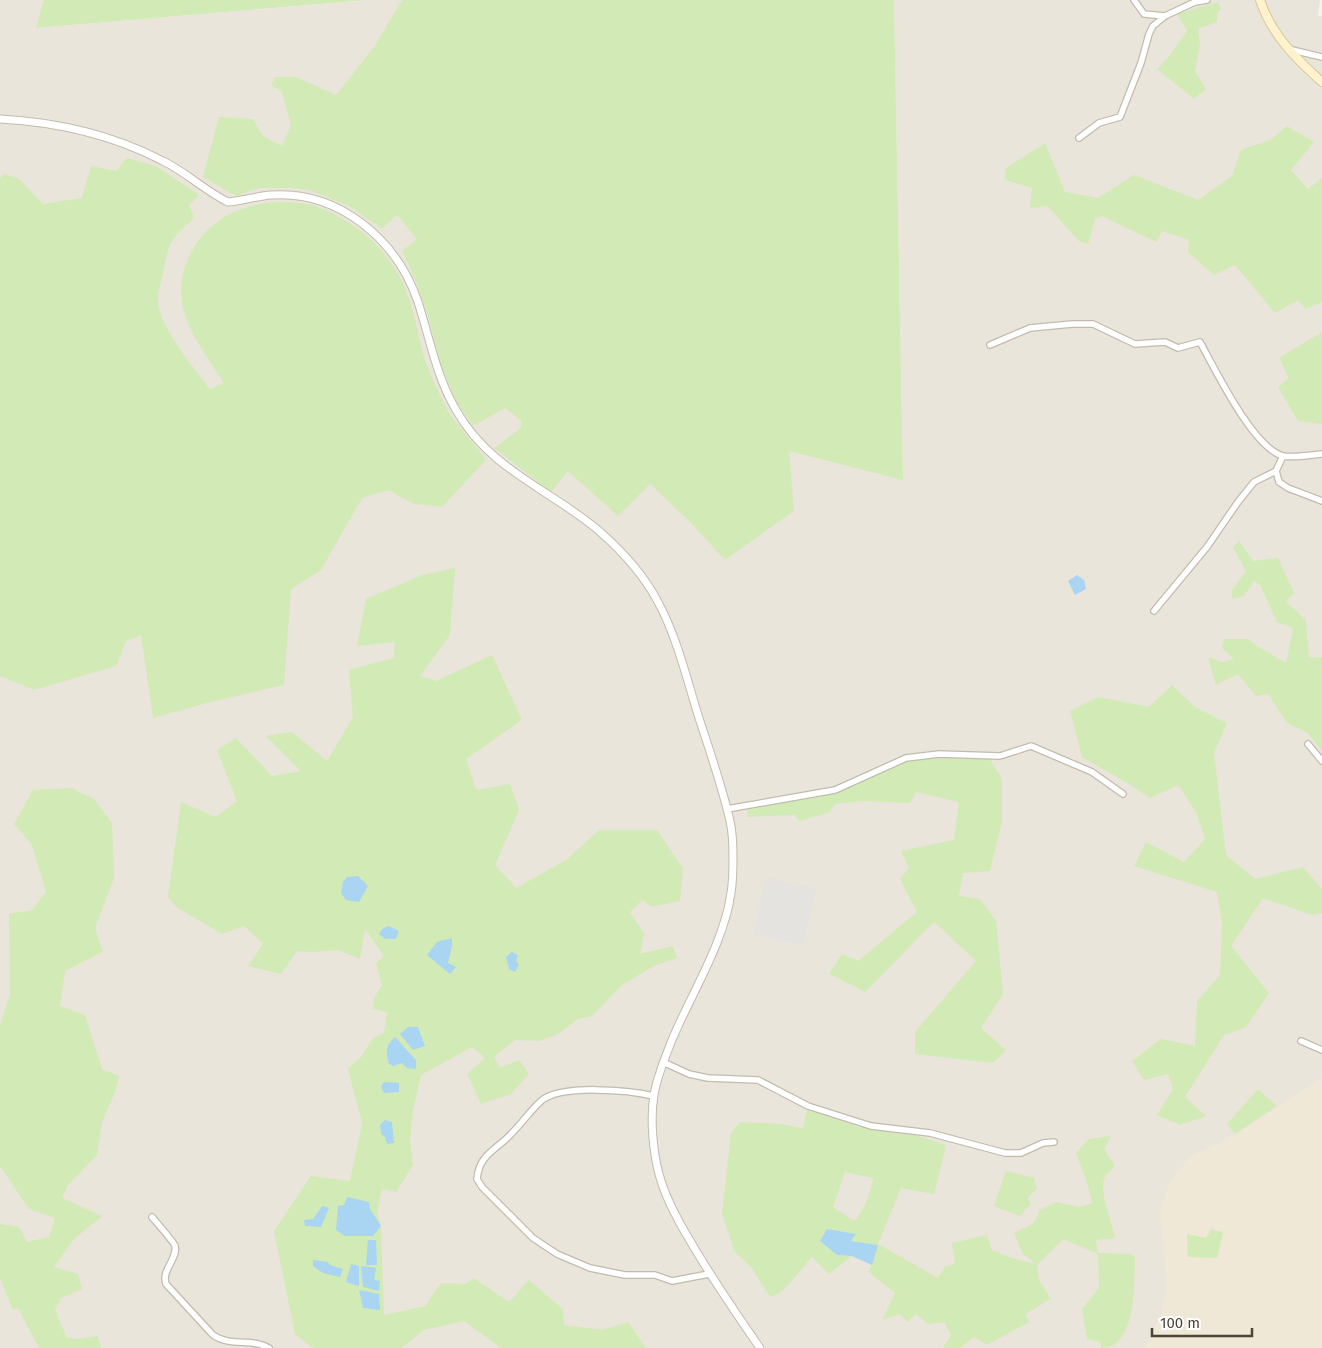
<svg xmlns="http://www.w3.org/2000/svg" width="1322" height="1348" viewBox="0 0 1322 1348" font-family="'Fira Sans',sans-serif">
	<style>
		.residential { fill: #eae5da }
		.education { fill: #efe8d6 }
		.green { fill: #d2eab5; fill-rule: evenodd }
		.parking { fill: #e5e3e0 }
		.water { fill: #a9d4f2 }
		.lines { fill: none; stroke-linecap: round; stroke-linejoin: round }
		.minor-casing { stroke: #c2bbae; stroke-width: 8 }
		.tertiary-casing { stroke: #c2bbae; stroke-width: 9 }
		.secondary-casing { stroke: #d6c79b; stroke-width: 10 }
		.minor { stroke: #fff; stroke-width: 5.5 }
		.tertiary { stroke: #fff; stroke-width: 7 }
		.secondary { stroke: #fff3cd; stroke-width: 8 }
	</style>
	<rect width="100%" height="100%" fill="#f6f3ec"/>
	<path class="residential" d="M0,0H44L37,28L368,0H405L903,480L894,0H1320L1318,16H1322V1348H0Z"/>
	<path class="education" d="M1322,1078V1348H1144L1162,1312L1167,1288L1161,1209L1169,1185L1190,1156L1225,1141Z"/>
	<path class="green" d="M44,0H368L36,28Z
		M402,0H894L903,480L789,451L794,511L725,560L691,523L650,484L618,516L568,471L551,492L494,448L521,428L522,421L505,408L473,426L456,401L439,361L429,319L415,279L402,251L417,239L397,215L382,229L349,206L309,190L291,188H259L236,196L203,177L219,117L253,119L263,136L282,146L291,125L282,92L271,85L275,77H296L336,95L374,47Z
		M1218,2L1221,9L1217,13V22L1198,29L1200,44L1195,71L1206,89L1194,99L1157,69L1167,59L1187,31L1177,14Z
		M1287,126L1314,142L1291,170L1308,189L1322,178V302L1305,309L1298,300L1275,313L1235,265L1214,275L1188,252L1189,240L1162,231L1156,242L1102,216L1095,219L1088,244L1079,241L1047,206L1030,208L1032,188L1005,180L1006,168L1045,143L1065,192L1098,198L1134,175L1198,200L1232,176L1241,150L1270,140Z
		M127,158L156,166L199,195L189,205L194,218C170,240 169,241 163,273C161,282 158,291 158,300C157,324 195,369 210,389L224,383C209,359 186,330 182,302C177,269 196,233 226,216C246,204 276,200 300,203C324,206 349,221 367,236C394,260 407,285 415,320C419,333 420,347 425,360C431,376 439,394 447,409C456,425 475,443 486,460L442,507L414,504L388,490L362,498L321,570L291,589L284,685L211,702L153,718L141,635L126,641L116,666L34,690L0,676V178L4,174L18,178L43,204L82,198L91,166L116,171Z
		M1322,332V424L1298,421L1278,387L1289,378L1279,358Z
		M1239,541L1253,561L1278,558L1294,593L1286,602L1306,620L1309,658L1322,657V751L1308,733L1287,723L1268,694L1256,696L1238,674L1216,685L1208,657L1222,662L1234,659L1222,648L1224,639H1248L1257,646L1286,663L1293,628L1277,622L1260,585L1254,581L1244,596L1232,599V590L1246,571L1233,547Z
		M455,568L450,635L420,676L436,681L492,655L522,720L466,759L476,790L510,784L519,810L495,865L516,888L566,860L599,830H657L683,869L680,901L652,907L642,900L630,912L644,934L640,954L673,946L677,958L654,966L622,985L592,1016L578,1019L558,1034L540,1041L515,1040L494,1057L500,1068L519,1060L529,1074L511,1094L481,1104L467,1074L485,1058L472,1047L421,1075L413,1110L410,1140L413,1165L396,1192L382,1189L377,1213L381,1226L384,1315L425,1306L441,1283L465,1284L474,1278L509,1302L529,1280L563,1309L564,1325L603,1330L628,1322L646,1348H501L464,1321L424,1330L401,1348H313L295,1334L274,1231L311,1176L350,1181L362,1123L348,1069L361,1057L373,1038L384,1033L387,1012L373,1009L374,998L382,985L376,963L384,956L365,929L360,959L338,950L313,952L297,951L281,974L248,966L263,944L244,926L222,934L176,907L168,897L181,802L216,817L237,801L217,750L236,738L272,776L301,771L266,736L292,732L327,761L353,717L349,670L394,658L395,642L357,646L366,599L422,575Z
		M1172,685L1195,707L1227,723L1214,753L1226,855L1255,879L1303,867L1322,889V913L1312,915L1263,898L1231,946L1269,993L1246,1027L1224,1035L1185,1097L1206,1116L1180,1125L1157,1115L1173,1089L1168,1074L1144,1080L1132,1061L1161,1039L1195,1046L1197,1001L1220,975L1222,923L1217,892L1134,866L1146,842L1184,862L1205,839L1196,812L1178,785L1150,798L1129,784L1082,757L1070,711L1098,697L1149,707Z
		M941,758L990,759L1002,779V821L990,871L963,873L959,896L980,899L996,921L1003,994L981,1028L1006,1050L993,1063L915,1054V1032L976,961L934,922L865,992L829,974L842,954L858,961L917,912L900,879L909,868L901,851L954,840L959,802L916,792L910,803L864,801L835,804L830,812L800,821L794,815L747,817L748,809L836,793L906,761Z
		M71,788L94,799L112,823L114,878L95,928L103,952L65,971L60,1006L85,1015L102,1069L119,1076L115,1092L102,1122L97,1155L68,1185L62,1198L102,1216L75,1238L54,1267L78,1274L82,1289L61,1298L55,1310L67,1338L77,1339L98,1336L101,1348H39L18,1308L13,1310L0,1278V1224L19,1227L27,1242L49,1237L55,1218L29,1209L0,1166V1026L10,994L9,914L32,910L46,892L32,845L14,824L33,790Z
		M1258,1089L1277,1106L1235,1134L1227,1124Z
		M807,1110L859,1127L888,1132L915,1135L946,1145L934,1194L901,1188L878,1244L938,1278L945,1266L955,1264L952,1243L987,1235L992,1250L1015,1259L1036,1264L1023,1254L1014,1233L1034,1223L1040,1210L1056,1202L1079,1207L1092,1203L1088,1185L1076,1153L1089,1139L1111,1136L1104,1149L1115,1166C1113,1169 1109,1172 1106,1175C1097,1188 1112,1222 1115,1238L1096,1240L1098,1253L1131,1254L1135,1258C1134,1283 1137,1348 1101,1348L1100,1342L1087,1339L1082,1309L1099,1288L1098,1254L1063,1239L1037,1265L1039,1280L1051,1299L1025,1314L1029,1322L987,1345L974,1337L960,1348H943L951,1335L944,1322L928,1324L916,1314L907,1322L900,1314L882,1320L895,1293L868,1272L872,1265L851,1241L855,1234L827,1229L820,1241L837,1255L852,1256L829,1274L812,1257L783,1291L770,1297L751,1267L734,1251L722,1213L731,1133L740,1122L780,1124L803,1128ZM845,1172L873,1178C871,1192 864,1211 854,1221L833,1207Z
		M1006,1171L1034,1178L1037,1189L1027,1198L1031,1203L1020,1216L994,1206Z
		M1211,1229L1223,1232L1217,1258L1188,1257L1187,1234L1206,1238Z"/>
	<path class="parking" d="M766,877L817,889L803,946L753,934Z"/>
	<path class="water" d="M1077,575L1084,580L1086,589L1075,595L1068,581Z
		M358,876L368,886L359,902L346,900L341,893L343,882L347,877Z
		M389,926L399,931L396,939H385L379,934L382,929Z
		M452,938V946L448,963L456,967L450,974L427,955L437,942Z
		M512,952L518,955L516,961L519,965L515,972L509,969L506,957Z
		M408,1027H418L425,1046L413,1050L400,1034Z
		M395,1037L416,1060V1069L407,1068L402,1063L393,1066L389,1064C386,1052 385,1046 395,1037Z
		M384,1082L399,1083V1092L384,1093L381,1086Z
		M385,1120L392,1122L394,1143L387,1144L385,1137L381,1134L380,1125Z
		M347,1197L369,1202L370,1209L381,1226L373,1236H345L336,1230L338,1206L344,1205Z
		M322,1206L329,1208L321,1227L305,1226L304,1220L313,1219Z
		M827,1229L856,1234L851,1241L878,1245L872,1265L852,1256L837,1255L820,1241Z
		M368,1240H376L377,1265H366Z
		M313,1260L328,1262L330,1265L343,1269L340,1277L323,1273L313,1266Z
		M351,1264L359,1266V1286L346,1282Z
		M361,1266L376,1268L374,1280L380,1281L379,1291L363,1287Z
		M359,1290L379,1294L380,1310L363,1308Z"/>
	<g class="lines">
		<defs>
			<path id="minor" d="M1134,0L1144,14L1165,16
				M1288,49L1322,57
				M1079,138L1099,123L1120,117L1141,63L1149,34L1153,26L1165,16L1195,2L1207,0
				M990,345L1030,328L1072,324H1093L1135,344L1165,342L1178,348L1200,342C1215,369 1253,448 1283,456C1293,458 1312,455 1322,454
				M1283,456L1276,471L1279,482L1288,488L1322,501
				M1154,611L1207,547L1238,502L1254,482L1276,471
				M1308,744L1322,761
				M727,809L835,790L906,758L939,754L1000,756L1031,746L1092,772L1123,794
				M1301,1041L1322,1050
				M663,1062L689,1074L708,1078L758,1080L808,1106L871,1126L930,1133L1005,1153H1021L1043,1143L1054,1142
				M654,1096C629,1090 561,1084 541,1101C529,1112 519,1127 507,1138C492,1152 479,1157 477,1179L482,1187L533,1238L557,1254L590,1268L625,1275H655L672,1281L709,1274
				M152,1217C156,1222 174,1242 175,1246C178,1259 161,1270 166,1284L213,1335C230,1347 252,1338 269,1348"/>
			<path id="tertiary" d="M0,119C56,122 113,135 163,161C186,172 205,191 228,202C242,201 257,196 271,195C339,190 397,240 418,302C430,339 436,376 456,410C490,470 548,488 598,530C621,550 644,575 658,602C677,637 687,680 699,718C710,752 722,786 730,821C733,834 733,845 733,857C733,869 733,881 731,893C724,943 691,994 672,1040C665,1058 657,1076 654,1095C650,1118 653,1152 659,1174C665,1197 677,1219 689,1239C711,1277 735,1312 760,1348"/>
			<path id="secondary" d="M1260,0C1271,34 1296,59 1322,82"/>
		</defs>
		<use href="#minor" class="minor-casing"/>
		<use href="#tertiary" class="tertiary-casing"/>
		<use href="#secondary" class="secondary-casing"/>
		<use href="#minor" class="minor"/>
		<use href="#tertiary" class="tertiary"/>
		<use href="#secondary" class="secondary"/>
	</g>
	<path d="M1152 1328v8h100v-8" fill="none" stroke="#4b4439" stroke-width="2.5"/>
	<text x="1160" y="1328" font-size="15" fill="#4b4439" stroke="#ffffff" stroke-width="4" paint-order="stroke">100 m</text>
</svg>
